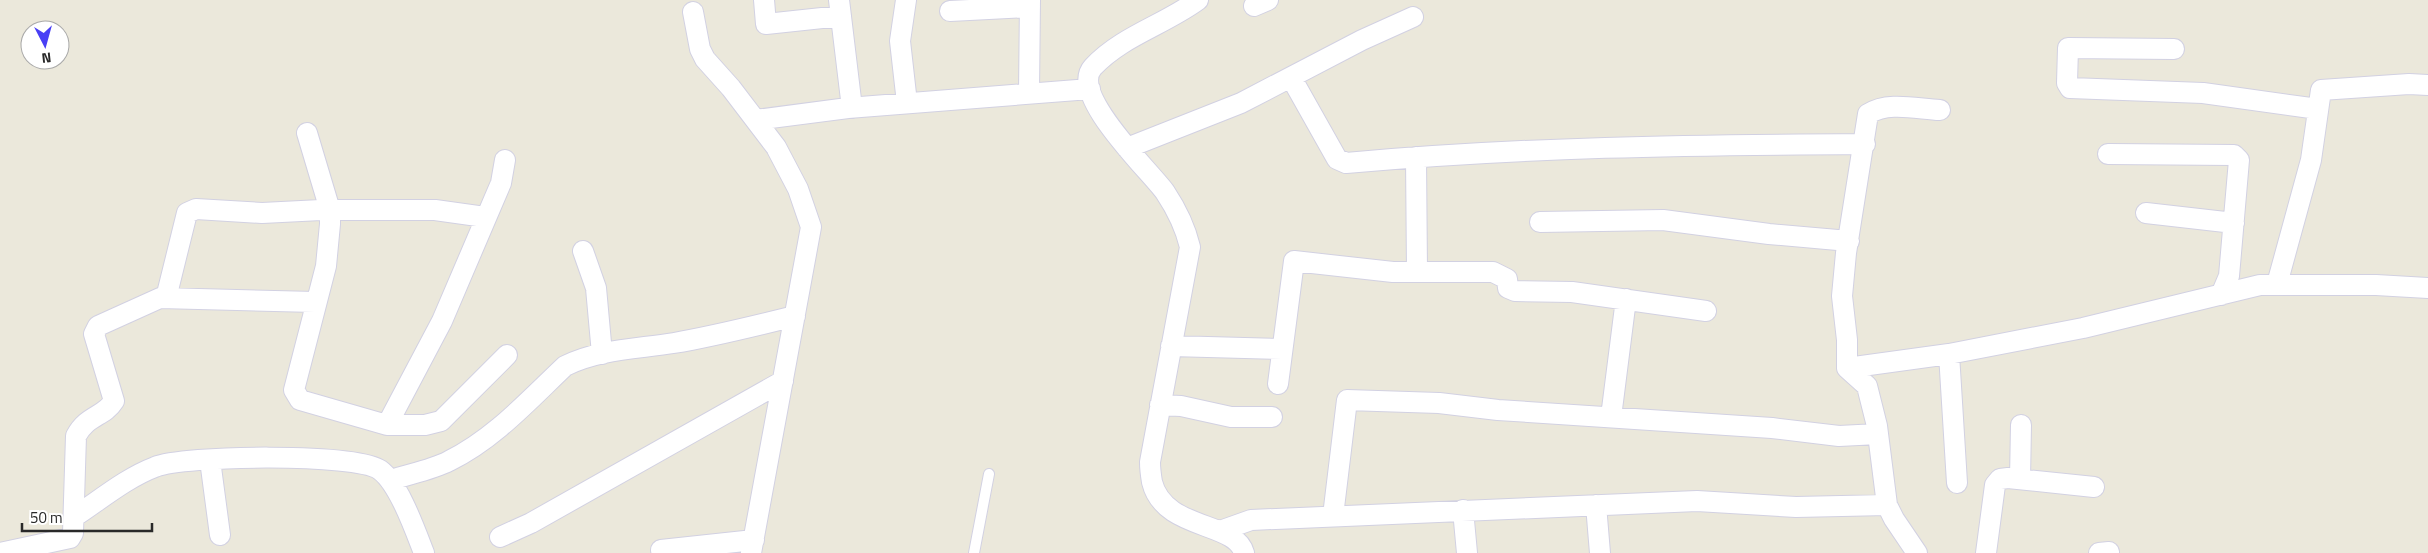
<svg xmlns="http://www.w3.org/2000/svg" width="2428" height="553" viewBox="0 0 2428 553" font-family="'Titillium Web',sans-serif">
	<style>
		.lines { fill: none; stroke-linecap: round; stroke-linejoin: round }
		.service-casing { stroke: #d2d1e2; stroke-width: 12 }
		.minor-casing { stroke: #d2d1e2; stroke-width: 22 }
		.service { stroke: #fff; stroke-width: 10 }
		.minor { stroke: #fff; stroke-width: 20 }
	</style>
	<rect width="100%" height="100%" fill="#ebe8db"/>
	<g class="lines">
		<defs>
			<path id="service" d="M974,553L989,474"/>
			<path id="minor" d="M764,0L766,24L841,16
				M839,0L852,108
				M906,0L900,41L907,103
				M1198,0C1164,25 1122,36 1093,67C1068,94 1150,171 1165,192C1177,210 1185,226 1190,247L1150,462C1150,469 1151,476 1152,482C1164,531 1236,521 1244,553
				M1254,6L1268,0
				M950,11L1030,7
				M693,12L700,49L705,59L731,88L776,147L798,189L811,227L751,553
				M2174,49L2068,48L2067,83L2070,88L2203,93L2318,109
				M1292,79L1337,159L1346,163C1519,147 1691,145 1865,144
				M1029,93L1030,0
				M756,120L848,108L1090,89
				M307,133L330,210V224L326,266L294,390L300,400L387,425L442,321L501,183L505,160
				M1127,148L1241,103L1362,40L1413,17
				M2108,154L2234,155L2239,160L2229,276L2221,295
				M1416,157L1417,272
				M2146,213L2234,223
				M1540,222L1663,220L1769,234L1849,241
				M583,251L596,288L602,354
				M2277,284L2311,160L2321,90L2409,84L2428,85
				M166,298L187,213L196,209L262,213L321,210H435L485,217
				M1171,346L1282,349
				M1949,354L1957,483
				M1847,368L1949,354L2083,328L2260,285H2376L2428,288
				M1278,384L1294,261L1393,272H1493L1507,279L1508,288L1515,291L1572,292L1706,311
				M1160,405L1181,406L1231,417H1272
				M1611,417L1626,299
				M387,425H425L441,421L507,355
				M210,460L220,535
				M2020,479L2021,425
				M391,480C409,474 432,470 449,461C494,439 529,400 565,366C599,349 638,349 674,343C715,336 755,326 795,316
				M1596,505L1600,553
				M1463,510L1467,553
				M1333,516L1347,400L1439,403L1498,410L1772,428L1839,436L1878,434
				M74,517C100,500 126,478 155,467C183,455 356,453 380,470C399,484 415,530 424,553
				M1220,531L1251,520L1697,501L1796,507L1887,505
				M500,537L531,523L783,381
				M661,550L754,540
				M0,553L70,538L73,533L76,436C87,415 104,417 114,401L94,334L98,326L160,298L315,302
				M1917,553L1894,519L1887,505L1877,426L1867,386L1847,368V340L1842,296L1846,253L1868,114C1888,101 1917,109 1940,110
				M1986,553L1995,485L2000,479L2008,478L2094,487
				M2099,553L2109,552"/>
		</defs>
		<use href="#service" class="service-casing"/>
		<use href="#minor" class="minor-casing"/>
		<use href="#service" class="service"/>
		<use href="#minor" class="minor"/>
	</g>
	<g transform="translate(45 45) rotate(174)"><circle r="24" fill="#ffffff" stroke="#a9a9a9"/>
	<path d="M0-4L9 19L0 12L-9 19Z" fill="#493ff5"/>
	<text y="-8" font-size="14" font-weight="bold" text-anchor="middle" fill="#292929">N</text>
	</g>
	<path d="M22 523v8h130v-8" fill="none" stroke="#292929" stroke-width="2.5"/>
	<text x="30" y="523" font-size="15" fill="#292929" stroke="#ffffff" stroke-width="4" paint-order="stroke">50 m</text>
</svg>
